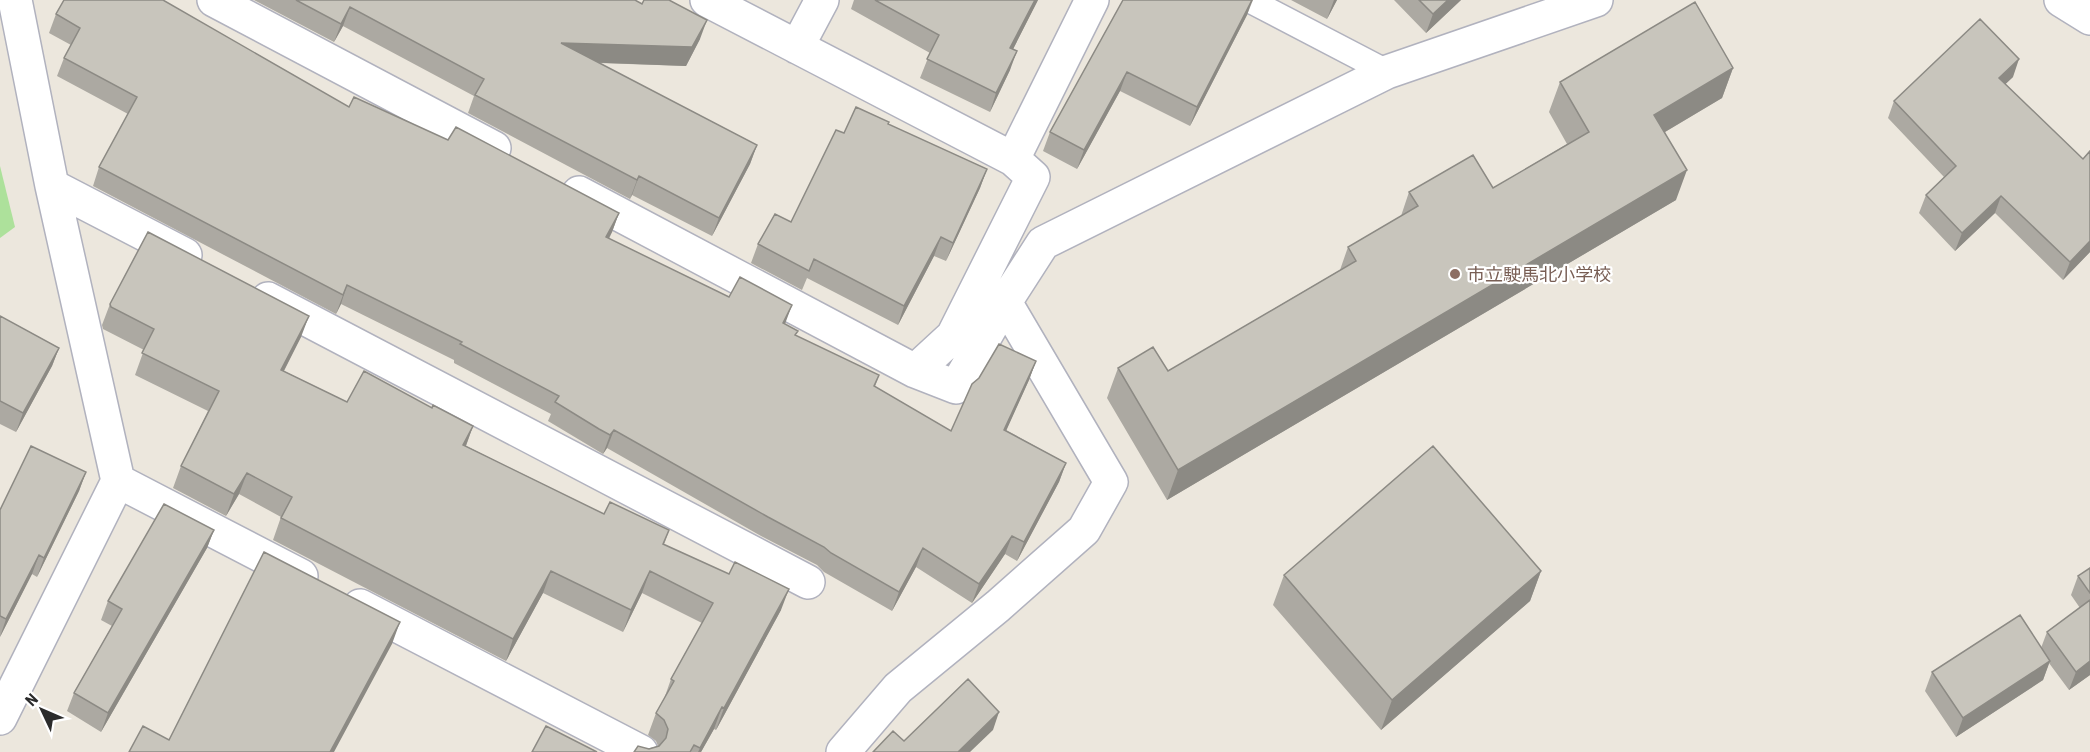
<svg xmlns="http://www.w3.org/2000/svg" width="2090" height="752" viewBox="0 0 2090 752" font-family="'Roboto Condensed','Noto Sans JP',sans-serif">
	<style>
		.green { fill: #ade19b }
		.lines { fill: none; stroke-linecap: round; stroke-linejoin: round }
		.lane-casing { stroke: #b1b2be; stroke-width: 27 }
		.street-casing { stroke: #b1b2be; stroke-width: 36 }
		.secondary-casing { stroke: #b1b2be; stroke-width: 36 }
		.lane { stroke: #fff; stroke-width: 24 }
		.street { stroke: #fff; stroke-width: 33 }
		.secondary { stroke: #fff; stroke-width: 33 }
		.wall { fill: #aca9a2 }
		.shaded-wall { fill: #8c8a84 }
		.building { fill: #c8c5bc; stroke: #8c8a84; stroke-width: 1.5 }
		.education-dot { fill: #8d6e63; stroke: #fff; stroke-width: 2 }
		.labels { text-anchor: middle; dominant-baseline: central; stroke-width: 4.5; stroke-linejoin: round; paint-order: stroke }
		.education-label { font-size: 18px; fill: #785e54; stroke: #fff; text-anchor: start }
	</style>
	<rect width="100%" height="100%" fill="#ece7dd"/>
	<path class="green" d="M0,166L15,227L0,238Z"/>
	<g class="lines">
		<defs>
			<path id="lane" d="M1249,0L1387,72"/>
			<path id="street" d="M214,0L494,148
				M707,0L1013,159L1033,177L953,336L915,371
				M797,47L822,0
				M1013,159L1092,0
				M52,186L185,255
				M579,193L915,371L956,387L1005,302L1043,243L1387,72L1596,0
				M268,299L808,582
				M118,481L301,576
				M360,606L641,752
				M0,718L118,481L52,186L15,0
				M843,752L898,688L998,606L1084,530L1111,482L1005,302"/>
			<path id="secondary" d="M2061,0L2090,18"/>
		</defs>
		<use href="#lane" class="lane-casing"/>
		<use href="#street" class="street-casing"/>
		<use href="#secondary" class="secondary-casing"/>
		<use href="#lane" class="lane"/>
		<use href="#street" class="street"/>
		<use href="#secondary" class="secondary"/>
	</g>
	<path class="wall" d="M254,0H635L700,39L686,66L599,63L757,145L750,164L712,236L632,195L630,199L468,113L474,96L343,26L334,42Z
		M854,0H1038L1013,49L1010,70L990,112L920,78L930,53L851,9Z
		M1123,0H1253L1247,15L1190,126L1120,91L1077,169L1043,151L1050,132Z
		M1291,0H1337L1327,19Z
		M1394,0H1461L1426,33Z
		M56,14L349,107L448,140L619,213L612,232L609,239L785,324L796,336L879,375L875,387L951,431L1036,361L1029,380L1006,430L1066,463L1059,482L1017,561L1005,554L972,603L916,567L892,611L824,572L817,565L761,536L607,448L603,454L548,421L551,414L454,363V360L341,304L336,314L93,186L99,167L128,114L57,76L64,58L71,45L49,33Z
		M1733,68L1722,98L1665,132L1676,200L1167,500L1107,398L1118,368L1168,371L1340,270L1348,247L1401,216L1409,192L1493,188L1567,144L1549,112L1560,82Z
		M2013,77L2005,84L2090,252L2063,280L1995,213L1955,251L1919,213L1926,195L1944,177L1888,118L1894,101Z
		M888,124L987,169L980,188L946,261L934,256L898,325L807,278L802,290L751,263L758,244L791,222L844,133Z
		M110,304L301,337L284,371L347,402L432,408L473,426L466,446L604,514L669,530L664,545L781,610L716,730L714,729L701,752H634L658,746L656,741L648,735L656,713L664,699L671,679L702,623L642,593L623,632L543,593L506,661L273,540L281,517L239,494L226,516L173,488L181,466L208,411L135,375L144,350L103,329L102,325Z
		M0,316L59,348L52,366L16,432L0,424Z
		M86,472L79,491L37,577L32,574L0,637V510Z
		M214,530L207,548L101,732L67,711L74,693L112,626L101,620L108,601Z
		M2090,568V675L2069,690L2049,663L2043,680L1956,737L1925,691L1932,672L2041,648L2047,632L2080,608L2071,595L2078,576Z
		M1541,571L1530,601L1381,730L1273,605L1284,575Z"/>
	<path class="shaded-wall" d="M1035,0H1038L1004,67L1010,48Z
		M1252,0L1247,15L1190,126L1197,107Z
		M1334,0H1337L1327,19Z
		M1448,0H1461L1426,33L1433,14Z
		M350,7L343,26L334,42L341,24Z
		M707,20L700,39L686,66L554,61L561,43Z
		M1017,51L1010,70L990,112L996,93Z
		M2019,59L2013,77L1993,96L1999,78Z
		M1733,68L1722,98L1643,145L1654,115Z
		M1127,72L1120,91L1077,169L1084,150Z
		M757,145L750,164L712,236L719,218Z
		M987,169L980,188L946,261L953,243Z
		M1687,170L1676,200L1167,500L1178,470Z
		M639,176L632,195L630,199L637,180Z
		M2001,196L1995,213L1955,251L1962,233Z
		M619,213L612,232L599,256L606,237Z
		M941,237L934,256L898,325L904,306Z
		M2090,241V252L2063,280L2070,262Z
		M347,285L341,304L336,314L343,295Z
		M792,305L785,324L777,342L783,323Z
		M309,316L301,337L273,392L281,370Z
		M59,348L52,366L16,432L23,413Z
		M1036,361L1029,380L998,449L1004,430Z
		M473,426L465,448L463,445Z
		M614,430L607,448L603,454L610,435Z
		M1066,463L1059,482L1017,561L1024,542Z
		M86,472L79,491L37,577L44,558Z
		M247,473L239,494L226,516L234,494Z
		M214,530L207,548L101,732L108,713Z
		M1012,536L1005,554L972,603L979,584Z
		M923,548L916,567L892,611L899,592Z
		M39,555L32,574L0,637L6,619Z
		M551,571L543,593L506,661L513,639Z
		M650,571L642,593L623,632L631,610Z
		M1541,571L1530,601L1381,730L1392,700Z
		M789,589L781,610L716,730L724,708Z
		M400,622L392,644L334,752H330Z
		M2050,661L2043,680L1956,737L1963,718Z
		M2090,661V675L2069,690L2076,672Z
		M722,707L714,729L701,752H698Z
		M999,712L993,730L970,752H958Z"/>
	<path class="building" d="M64,0H163L349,107L354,97L448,140L456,127L619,213L606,237L729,297L740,277L792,305L783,323L798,331L795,335L879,375L874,386L951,431L972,384L979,378L999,344L1036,361L1004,430L1066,463L1024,542L1012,536L979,584L923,548L899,592L831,553L824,547L768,517L614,430L610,435L599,429L555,402L559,396L460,344L462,342L347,285L343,295L99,167L137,97L64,58L80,28L56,14Z
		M296,0H635L642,4L644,0H669L707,20L692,47L561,43L757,145L719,218L639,176L637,180L475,95L484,79L350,7L341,24Z
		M875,0H1035L1010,48L1017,51L996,93L927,59L939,35Z
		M1123,0H1252L1197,107L1127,72L1084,150L1050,132Z
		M1419,0H1448L1433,14Z
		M1695,2L1733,68L1654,115L1687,170L1178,470L1118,368L1153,347L1168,371L1356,261L1348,247L1418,206L1409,192L1473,155L1493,188L1589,132L1560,82Z
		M1980,19L2019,59L1999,78L2083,159L2090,151V241L2070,262L2001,196L1962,233L1926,195L1956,166L1894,101Z
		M856,107L889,122L888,124L987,169L953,243L941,237L904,306L814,259L809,271L758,244L775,214L791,222L836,130L844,133Z
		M148,232L309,316L281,370L347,402L364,371L432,408L433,405L473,426L463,445L604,514L610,502L669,530L663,544L729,574L735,562L789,589L724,708L722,707L700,748L694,745L690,752H634L638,746L649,749L659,746L666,738L668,729L664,720L656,713L674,681L671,679L713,603L650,571L631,610L551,571L513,639L281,518L292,497L247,473L234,494L181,466L219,391L142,353L154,329L111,307L110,304Z
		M0,316L59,348L23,413L0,401Z
		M31,446L86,472L44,558L39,555L6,619L0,616V510Z
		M1433,446L1541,571L1392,700L1284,575Z
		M164,504L214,530L108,713L74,693L122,609L108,601Z
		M264,552L400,622L330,752H129L143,726L169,740Z
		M2090,568V593L2078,576Z
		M2090,600V661L2076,672L2047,632Z
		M2020,615L2050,661L1963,718L1932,672Z
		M968,679L999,712L958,752H873L893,731L904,741Z
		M546,726L597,752H532Z"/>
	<circle class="education-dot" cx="1455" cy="274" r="6"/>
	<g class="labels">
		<g class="education-label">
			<text x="1467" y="274">市立駛馬北小学校</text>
		</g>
	</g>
	<g transform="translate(42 710) rotate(314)" stroke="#ffffff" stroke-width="4.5" paint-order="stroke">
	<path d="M0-4.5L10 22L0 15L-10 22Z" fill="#2b2b2b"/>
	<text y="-9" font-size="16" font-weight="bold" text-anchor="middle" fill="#2b2b2b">N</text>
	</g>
</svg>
